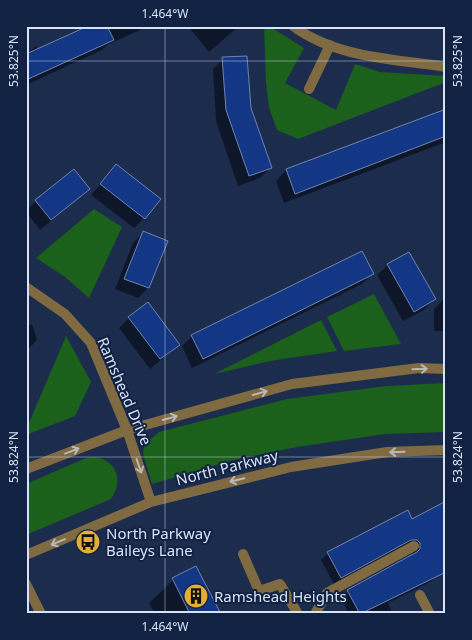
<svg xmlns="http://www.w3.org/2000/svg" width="472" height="640" viewBox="0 0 472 640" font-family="'Noto Sans',sans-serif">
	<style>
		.green { fill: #1b601b }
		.shadow { fill: #0007 }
		.building { fill: #143785; stroke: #6f83ab }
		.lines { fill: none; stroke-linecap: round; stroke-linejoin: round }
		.service { stroke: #7f6a42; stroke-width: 10 }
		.minor { stroke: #7f6a42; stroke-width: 10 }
		.tertiary { stroke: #7f6a42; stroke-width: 10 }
		.oneway { stroke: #b8b8b8 }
		.ticks { fill: none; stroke: #d7e2f8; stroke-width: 1; stroke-opacity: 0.45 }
		.labels { text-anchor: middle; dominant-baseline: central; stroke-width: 4; stroke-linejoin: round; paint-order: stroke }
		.street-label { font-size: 15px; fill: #d7e2f8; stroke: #122242 }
		.poi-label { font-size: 15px; fill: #d7e2f8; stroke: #122242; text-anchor: start }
		.neatline { fill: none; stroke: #d7e2f8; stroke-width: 2 }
		.ticks-label { font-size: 12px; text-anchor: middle; fill: #d7e2f8 }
	</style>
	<rect width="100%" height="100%" fill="#1c2c4d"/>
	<path class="green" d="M264,26H269L304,48L285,83L336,110L355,64L380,72L446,76V82L298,139L277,130L269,108L266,83Z
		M94,209L122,227L89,298L65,277L36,258Z
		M374,294L401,344L344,351L327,317Z
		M321,320L337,351L270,361L214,374Z
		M66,336L91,382L75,416L26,435V430Z
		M446,383V432L385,434L297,447L233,460L152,484L143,454L144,445L159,432L287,399L386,386Z
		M94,457C117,460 124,480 111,499L26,535V484L86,458Z"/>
	<path class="shadow" d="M89,26H149L107,45L102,50L26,85V54L36,46L38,51Z
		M188,26H237L238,27L209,52Z
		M384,26H429L394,29Z
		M223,59L270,168L260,178L238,186L216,121L213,69Z
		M446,110V142L284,203L276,181L286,170Z
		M116,166L144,218L134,228L91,195Z
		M73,170L89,189L40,230L26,212V210Z
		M143,233L166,242L148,288L138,298L115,289L133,243Z
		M388,265L434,299L424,310L403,321L377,275Z
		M372,274L362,284L192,368L182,346L192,336Z
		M444,299H446V331H434V309Z
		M129,318L178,345L150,369L119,328Z
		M32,324L37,340L26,351V326Z
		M407,512L439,574L432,581L388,603L393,614H349L341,598L348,591L413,556V551L334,584L321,560L328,553Z
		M195,568L219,614H155L149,603L173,580Z"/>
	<path class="building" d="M88,26H107L114,40L26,80V54Z
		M247,56L251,108L272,168L249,176L226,110L222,57Z
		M446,109V136L295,194L286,169Z
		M116,164L161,199L145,219L100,184Z
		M74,169L90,189L51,220L35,200Z
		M143,231L168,241L149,288L124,279Z
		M362,251L374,274L203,359L191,335Z
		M409,252L436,299L414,312L387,264Z
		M148,302L180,345L160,359L128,317Z
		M446,501V572L360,614L347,590L417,552L420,549V543L417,540H411L341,578L327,552L408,510L412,519Z
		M196,566L221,614H190L172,578Z"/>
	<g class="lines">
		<path class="service" d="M309,89L330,45
			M243,554L259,591L280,584L298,614
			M315,614L327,593L414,546"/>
		<path class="minor" d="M293,26C336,58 395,59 446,67
			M26,584L41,614
			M420,595L430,614"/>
		<path class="tertiary" d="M26,287L65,314L91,343L127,430L151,502
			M26,469L127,430L292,384L419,368L446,369
			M26,555L151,502L291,467L387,452L446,450"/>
	</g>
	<defs><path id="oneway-shaft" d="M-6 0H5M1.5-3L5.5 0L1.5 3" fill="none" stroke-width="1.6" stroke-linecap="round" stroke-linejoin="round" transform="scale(1.25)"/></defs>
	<g class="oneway">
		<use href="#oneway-shaft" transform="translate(420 369) rotate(-2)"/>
		<use href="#oneway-shaft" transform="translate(260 393) rotate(-16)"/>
		<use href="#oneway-shaft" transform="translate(170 418) rotate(-15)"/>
		<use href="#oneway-shaft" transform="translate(72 451) rotate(-21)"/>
		<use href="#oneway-shaft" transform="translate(397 452) rotate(178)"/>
		<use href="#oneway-shaft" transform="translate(139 466) rotate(71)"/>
		<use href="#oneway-shaft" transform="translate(237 480) rotate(166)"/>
		<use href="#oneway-shaft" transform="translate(58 542) rotate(157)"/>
	</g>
	<path class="ticks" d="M165,26V614M26,61H446M26,457H446"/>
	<defs>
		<symbol id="bus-disc" viewBox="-11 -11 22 22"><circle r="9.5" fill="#e4ae35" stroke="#122242"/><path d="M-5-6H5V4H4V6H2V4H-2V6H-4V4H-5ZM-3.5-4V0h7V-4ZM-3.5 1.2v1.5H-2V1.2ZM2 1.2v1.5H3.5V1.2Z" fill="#111"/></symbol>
		<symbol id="building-disc" viewBox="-11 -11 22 22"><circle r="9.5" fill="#e4ae35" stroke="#122242"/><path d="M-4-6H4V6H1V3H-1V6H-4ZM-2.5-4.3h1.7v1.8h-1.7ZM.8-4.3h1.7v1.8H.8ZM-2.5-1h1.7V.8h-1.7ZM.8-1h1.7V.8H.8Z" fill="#111"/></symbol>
	</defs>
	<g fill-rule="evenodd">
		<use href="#bus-disc" x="74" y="528" width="28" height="28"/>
		<use href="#building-disc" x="182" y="582" width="28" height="28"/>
	</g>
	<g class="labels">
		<g class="street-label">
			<text transform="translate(125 391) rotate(67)">Ramshead Drive</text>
			<text transform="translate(227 467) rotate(-14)">North Parkway</text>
		</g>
		<g class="poi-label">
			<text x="106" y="533">North Parkway<tspan x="106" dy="17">Baileys Lane</tspan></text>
			<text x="214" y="596">Ramshead Heights</text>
		</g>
	</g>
	<rect width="472" height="640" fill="none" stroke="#122242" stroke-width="55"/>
	<rect x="28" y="28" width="416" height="584" class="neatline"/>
	<g class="ticks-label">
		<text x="165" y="18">1.464°W</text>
		<text transform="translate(14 61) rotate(-90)" y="4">53.825°N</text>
		<text transform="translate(458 61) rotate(-90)" y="4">53.825°N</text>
		<text transform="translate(14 457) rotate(-90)" y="4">53.824°N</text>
		<text transform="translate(458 457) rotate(-90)" y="4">53.824°N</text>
		<text x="165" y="631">1.464°W</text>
	</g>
</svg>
